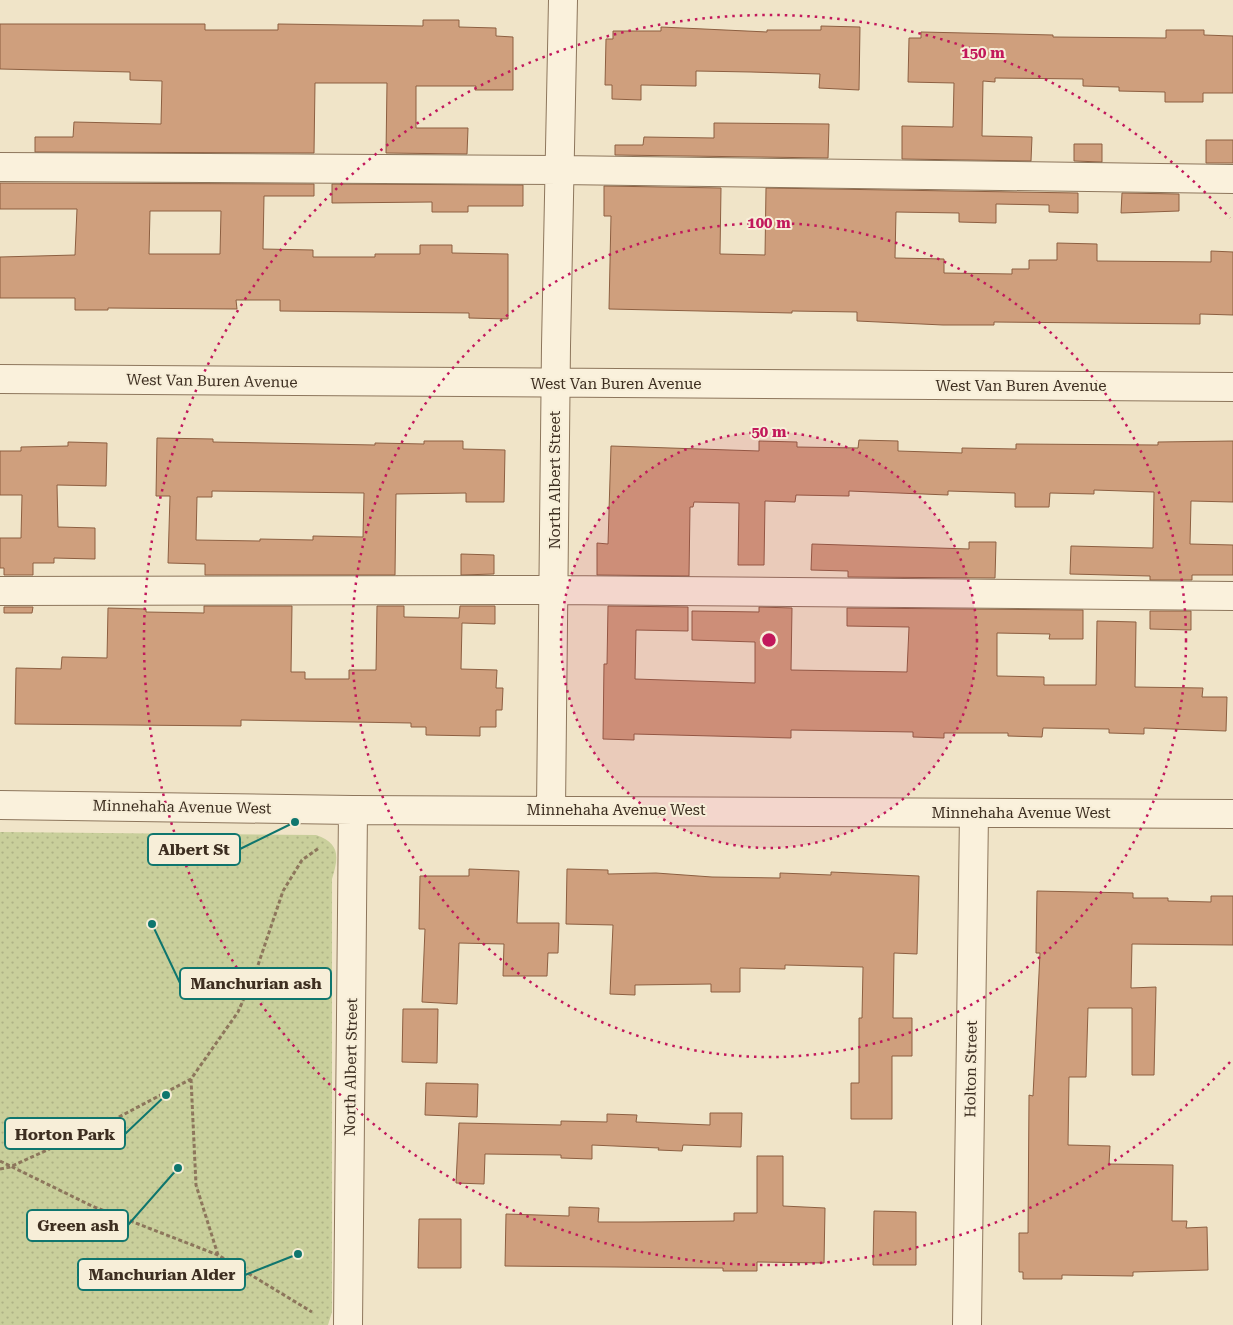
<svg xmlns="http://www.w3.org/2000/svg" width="1233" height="1325" viewBox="0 0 1233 1325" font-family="'Roboto Serif',serif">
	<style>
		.park { fill: url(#park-dots) }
		.building { fill: #cf9f7d; stroke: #8d5f41; fill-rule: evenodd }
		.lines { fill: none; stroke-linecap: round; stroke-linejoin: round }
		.minor-casing { stroke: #8d765c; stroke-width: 30 }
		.path { stroke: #8d765c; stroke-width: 3; stroke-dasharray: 4 2.5; stroke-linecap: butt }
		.minor { stroke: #faf1dc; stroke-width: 28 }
		.ring { fill: none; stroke: #c2185b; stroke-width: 2.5; stroke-dasharray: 2.5 5 }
		.labels { text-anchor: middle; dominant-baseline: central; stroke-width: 4; stroke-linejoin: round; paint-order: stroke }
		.street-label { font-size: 15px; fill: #3d2e20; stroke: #f7eed8 }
		.centre { fill: #c2185b; stroke: #f7eed8; stroke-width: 2.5 }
		.ring-label { font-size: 15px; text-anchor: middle; font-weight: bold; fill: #c2185b; stroke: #f7eed8; stroke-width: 4; stroke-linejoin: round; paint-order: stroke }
		.leader { fill: none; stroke: #0f766e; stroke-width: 2 }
		.callout-dot { fill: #0f766e; stroke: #f7eed8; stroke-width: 2 }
		.callout { fill: #f7eed8; stroke: #0f766e; stroke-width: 2 }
		.callout-label { font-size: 16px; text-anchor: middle; font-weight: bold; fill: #3d2e20 }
	</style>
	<defs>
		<pattern id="park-dots" width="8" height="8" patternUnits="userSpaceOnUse" patternTransform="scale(1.25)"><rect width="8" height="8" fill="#c9cf9b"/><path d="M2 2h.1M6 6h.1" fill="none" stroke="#aeb285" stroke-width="1.8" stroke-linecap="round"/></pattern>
	</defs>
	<rect width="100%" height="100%" fill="#f0e4c8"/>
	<path class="park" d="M0,832L316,835C340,843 339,857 332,879V1312L328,1325H0Z"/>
	<path class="building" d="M423,20H459V27L496,28V36L513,37V90H475L476,86H416V128H468L467,154L386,153L387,83H315L314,153L35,152V137H73L74,122L161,124L162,81L130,80V72L0,69V24H205V30H278V24L423,26Z
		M821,26L860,27L859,90L819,88L820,74L751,72L696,71V86L641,85V100L612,99V85H605L606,39H613V31H661V27L767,32V30H821Z
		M1166,30H1204V35L1233,36V93H1203V102H1165V92L1119,91V87L1083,86V79L995,78V82L983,81L982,136L1032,137L1031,161L902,159V126L953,127L954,83L908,82L909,38H921V32L1053,35V37L1166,38Z
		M714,123L829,124L828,158L615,155V145H643L644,137L714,138Z
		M1206,140H1233V163H1206Z
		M1074,144H1102V162L1074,161Z
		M0,183L314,184V196H264L263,249L313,250V257H375V254H420V245H452V253L508,254V319L469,318V313L280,311V300H236L237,309L108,308V310H75V298H0V257L75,255L77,209H0ZM150,211H221L220,254H149Z
		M332,184L523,185V206H468V212H432V202L332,203Z
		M604,186L721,188L720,254L765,255L766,188L1078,193V213L1049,212V205L996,204V223L959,222V213L896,212L895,258L944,259V273L1012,274V269H1029V260H1057V243L1097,244V261L1211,262V251L1233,252V315L1200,314V324L994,322V325H943L857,321V312L792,311V313L609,309L611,216H604Z
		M1122,193L1179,194V211L1121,213Z
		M157,438L213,439V442L375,445V443L424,444V441H463V449L505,450L504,502H466V493L396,494L395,575H205V564L168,563L170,496H156ZM212,491L364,493L363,537L313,536V540L260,539V541L196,540L197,497H212Z
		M859,440L898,441V451L962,453V448L1016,449V444L1158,445V442L1233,441V502L1191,501L1190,544L1233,545V575H1192V580H1150V576L1070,574L1071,546L1153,548L1154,492L1094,490V494L1050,493L1049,507H1015V493L948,491V495L849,491V496L796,495L795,502L765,501L764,565H738L739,503L694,502L693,507H690L689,576L597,575V543L608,544L611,446L759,451V441L797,442V447L858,448Z
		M68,442L107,443L106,486L57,485L58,527L95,528V559L54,558V563H33V575H4V568H0V538H21L22,495H0V451H21V447L68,446Z
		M969,542H996L995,578L848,577V571L811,570L812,544L969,549Z
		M461,554L494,555V574L461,575Z
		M204,606H292L291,672H305V679H349V670H376L377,606H404V617L459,618L460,606H495V624L462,623L461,669L497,670L496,688H503L502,710H496V727H480V736L426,735V727H411V723L241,720V726L15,724L16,668L61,669L62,657L107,658L108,608L146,609V612L204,613Z
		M608,606L688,607V631L636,630L635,679L755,683V642L692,640V611L759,612V607L792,608L791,670L907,672L909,627L847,626V608L1083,610V639H1049L1050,634L997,633V676L1044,677V685H1096L1097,621L1136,622L1135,687L1203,688L1202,697H1227L1226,731L1144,728V734L1109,733V729L1043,728L1042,737L1008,736V733H944V738L913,737V732L791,730V738L634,734V740L603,739L604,664H607Z
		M4,607H33L32,613H4Z
		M1150,611H1191V630L1150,629Z
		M469,869L519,871L517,923H559L558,953H548L547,976H503L504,944L459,943L457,1004L422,1002L425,929H419L420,876H469Z
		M567,869L608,870V874L656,873L712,877L780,878V873L831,875V872L919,876L917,954L894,953L893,1018H912V1056H892V1119H851V1083H859V1018H862L863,967L785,965V969L740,968V992H711V984L635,985V995L610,994L613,925L566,924Z
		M1037,891L1133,893V898H1168V901L1211,902V896H1233V945L1132,944L1131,988L1156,987L1154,1075H1132V1008H1088L1086,1077H1069L1068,1145L1110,1146L1109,1164L1173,1165L1172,1221H1187L1186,1228L1207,1227L1208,1270L1133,1272V1276L1062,1275V1279H1023V1272H1019V1233H1028L1029,1095L1033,1096L1040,953H1036Z
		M403,1009H438L437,1063L402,1062Z
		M426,1083L478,1084L477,1117L425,1115Z
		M710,1113H742L741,1147L683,1145L682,1151L658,1150L659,1148L592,1145V1159L561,1158V1155L485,1154L484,1184L456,1183L459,1123L561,1125V1121L607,1122V1114L637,1115L636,1122L710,1125Z
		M757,1156H783V1206L825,1208L824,1263L757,1262V1271H723V1268L505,1266L506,1214L569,1216V1207L599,1208L598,1222H641L734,1221V1213H757Z
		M874,1211L916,1212V1265H873Z
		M419,1219H461V1268H418Z"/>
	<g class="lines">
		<defs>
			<path id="minor" d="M0,167L560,170L1233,179
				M0,379L1233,387
				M0,591L555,590L1233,596
				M0,805L353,810L1233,814
				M551,809L556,346L563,0
				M348,1325L353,810
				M967,1325L974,813"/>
		</defs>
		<use href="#minor" class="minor-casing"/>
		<path class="path" d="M191,1079L196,1185L218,1255
			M0,1161L92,1206L218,1255L312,1312
			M0,1169L10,1167L117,1118L191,1079L238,1012L256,971L283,891L302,860L319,848"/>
		<use href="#minor" class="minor"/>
	</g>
	<circle cx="769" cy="640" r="208" fill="#c2185b" fill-opacity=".12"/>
	<g class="ring">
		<circle cx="769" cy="640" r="208"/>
		<circle cx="769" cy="640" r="417"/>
		<path d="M1230 1062A625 625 0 1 1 1230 218"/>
	</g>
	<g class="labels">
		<g class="street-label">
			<text transform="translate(212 381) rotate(1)">West Van Buren Avenue</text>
			<text x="616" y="384">West Van Buren Avenue</text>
			<text x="1021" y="386">West Van Buren Avenue</text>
			<text transform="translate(555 480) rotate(-90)">North Albert Street</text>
			<text transform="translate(182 807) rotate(1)">Minnehaha Avenue West</text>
			<text x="616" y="810">Minnehaha Avenue West</text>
			<text x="1021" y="813">Minnehaha Avenue West</text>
			<text transform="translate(351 1067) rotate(-89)">North Albert Street</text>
			<text transform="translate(971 1069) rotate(-89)">Holton Street</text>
		</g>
	</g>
	<circle cx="769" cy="640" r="8" class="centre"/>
	<g class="ring-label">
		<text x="983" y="58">150 m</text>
		<text x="769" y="228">100 m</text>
		<text x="769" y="437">50 m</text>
	</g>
	<path class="leader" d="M295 822L240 849M152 924L180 983M166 1095L125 1134M178 1168L128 1225M298 1254L245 1275"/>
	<g class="callout-dot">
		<circle cx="295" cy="822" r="5"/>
		<circle cx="152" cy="924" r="5"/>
		<circle cx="166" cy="1095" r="5"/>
		<circle cx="178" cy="1168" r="5"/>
		<circle cx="298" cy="1254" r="5"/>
	</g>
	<g class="callout">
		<rect x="148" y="834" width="92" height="31" rx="5"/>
		<rect x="180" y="968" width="151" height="31" rx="5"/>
		<rect x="5" y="1118" width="120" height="31" rx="5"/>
		<rect x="27" y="1210" width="101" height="31" rx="5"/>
		<rect x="78" y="1259" width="167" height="31" rx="5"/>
	</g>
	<g class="callout-label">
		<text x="194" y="855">Albert St</text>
		<text x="256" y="989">Manchurian ash</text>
		<text x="65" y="1140">Horton Park</text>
		<text x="78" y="1231">Green ash</text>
		<text x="162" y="1280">Manchurian Alder</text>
	</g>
</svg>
